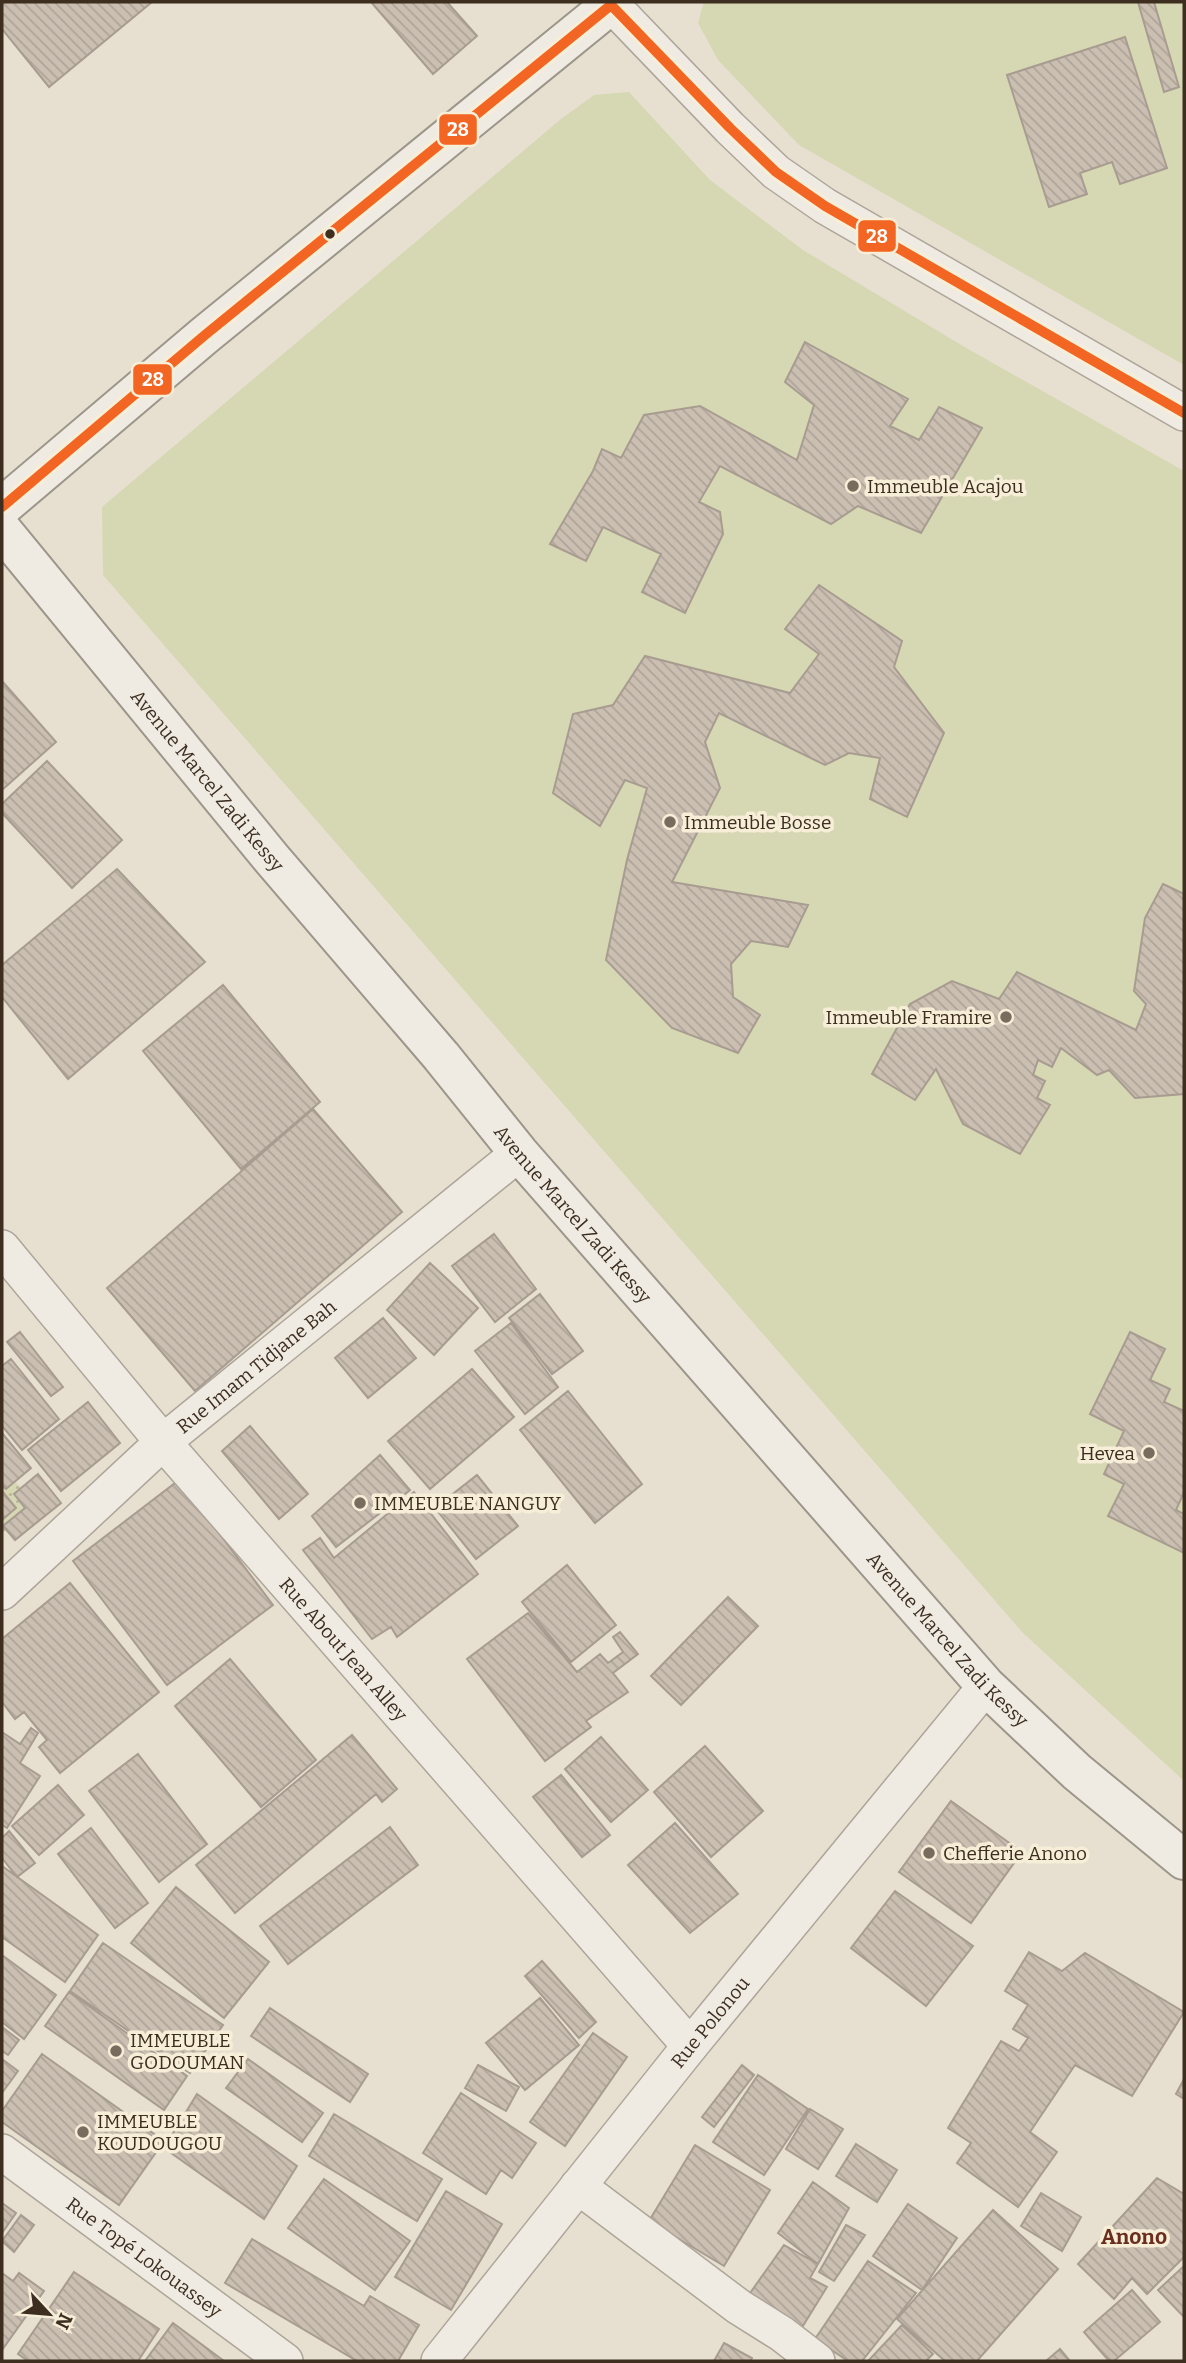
<svg xmlns="http://www.w3.org/2000/svg" width="1186" height="2363" viewBox="0 0 1186 2363" font-family="Bitter,serif">
	<style>
		.green { fill: #d6d7b3 }
		.park { fill: url(#park-dots) }
		.building { fill: url(#building-back-hatch); stroke: #a89c90; stroke-width: 2 }
		.lines { fill: none; stroke-linecap: round; stroke-linejoin: round }
		.street-casing { stroke: #ada599; stroke-width: 38 }
		.secondary-casing { stroke: #9c958a; stroke-width: 42 }
		.street { stroke: #efebe3; stroke-width: 35 }
		.secondary { stroke: #efebe3; stroke-width: 38 }
		.bus-1-casing { stroke: #f7eed8; stroke-width: 16 }
		.bus-1 { stroke: #f26522; stroke-width: 10 }
		.bus-dot { fill: #3d2e20; stroke: #f7eed8; stroke-width: 2.5 }
		.poi-dot { fill: #786c5e; stroke: #f7eed8; stroke-width: 2.5 }
		.labels { text-anchor: middle; dominant-baseline: central; stroke-width: 7; stroke-linejoin: round; paint-order: stroke }
		.poi-label { font-size: 19px; fill: #3d2e20; stroke: #f7eed8; text-anchor: start }
		.street-label { font-size: 19px; fill: #3d2e20; stroke: #f7eed8 }
		.neighbourhood-label { font-size: 21px; font-weight: bold; fill: #6b2e1e; stroke: #f7eed8 }
		.line-badge { stroke: #f7eed8; stroke-width: 2.5 }
		.badge-label { font-size: 19px; text-anchor: middle; font-weight: bold; fill: #fff }
	</style>
	<defs>
		<pattern id="park-dots" width="8" height="8" patternUnits="userSpaceOnUse" patternTransform="scale(1.75)"><rect width="8" height="8" fill="#d6d7b3"/><path d="M2 2h.1M6 6h.1" fill="none" stroke="#b9b99a" stroke-width="1.8" stroke-linecap="round"/></pattern>
		<pattern id="building-back-hatch" width="6" height="6" patternUnits="userSpaceOnUse" patternTransform="scale(1.75)"><rect width="6" height="6" fill="#cbbfb2"/><path d="M-1 5l2 2M0 0l6 6M5-1l2 2" fill="none" stroke="#afa499"/></pattern>
	</defs>
	<rect width="100%" height="100%" fill="#e7e0d1"/>
	<path class="green" d="M704,2H1184V365L799,145L718,60L698,23Z
		M629,92L710,180L803,250L968,349L1184,471V1781L1023,1633L103,575L102,507L561,119L594,95Z"/>
	<path class="park" d="M2,1468L41,1509L2,1533Z"/>
	<path class="building" d="M2,2H152L49,87L2,29Z
		M371,2H447L477,36L433,74Z
		M1138,2H1154L1179,87L1164,92Z
		M1125,37L1167,168L1120,184L1112,162L1080,173L1087,194L1049,207L1007,75Z
		M805,342L908,399L890,426L919,440L939,407L982,428L921,533L858,506L831,524L720,466L699,502L720,512L723,534L685,613L642,592L661,554L603,527L586,561L550,544L593,471L602,449L621,458L644,415L700,406L797,460L814,405L785,382Z
		M819,585L902,641L894,667L944,733L907,817L870,799L880,758L849,753L825,765L719,713L705,742L720,788L672,882L808,905L788,947L751,941L731,964L733,997L760,1015L738,1053L672,1028L606,960L627,860L647,788L625,780L600,826L553,793L573,714L613,705L645,656L790,693L819,654L785,629Z
		M2,681L56,742L2,790Z
		M47,761L122,840L72,888L2,813V804Z
		M117,869L205,962L68,1079L2,997V965Z
		M1163,884L1184,894V1094L1135,1098L1109,1070L1097,1075L1061,1048L1052,1067L1038,1060L1033,1075L1045,1081L1037,1098L1050,1105L1020,1154L963,1124L936,1069L915,1100L872,1074L910,1004L952,981L999,999L1017,972L1136,1030L1146,1004L1134,991L1145,918Z
		M223,985L320,1102L241,1169L143,1051Z
		M313,1109L402,1212L195,1391L107,1288Z
		M494,1234L536,1289L495,1322L452,1266Z
		M430,1263L478,1308L434,1355L387,1310Z
		M540,1294L583,1351L552,1374L509,1318Z
		M383,1318L416,1358L368,1398L335,1358Z
		M511,1323L558,1387L525,1414L475,1351Z
		M20,1332L63,1387L51,1396L7,1342Z
		M1130,1332L1165,1349L1150,1380L1170,1389L1164,1402L1184,1411V1492L1176,1510L1184,1514V1553L1108,1516L1124,1484L1104,1474L1124,1431L1090,1414Z
		M11,1359L59,1419L22,1450L2,1426V1366Z
		M472,1369L514,1417L430,1489L388,1441Z
		M568,1391L642,1484L595,1523L520,1430Z
		M88,1402L120,1443L61,1491L28,1450Z
		M250,1426L308,1494L279,1519L222,1451Z
		M2,1433L31,1468L6,1489L2,1485Z
		M380,1455L410,1490L336,1547L312,1516Z
		M38,1474L61,1503L15,1540L3,1526L25,1508L14,1494Z
		M477,1475L518,1526L476,1559L435,1508Z
		M179,1480L273,1605L167,1685L73,1561Z
		M2,1491L16,1508L2,1520Z
		M414,1492L478,1574L397,1637L391,1627L372,1639L303,1550L320,1538L334,1558Z
		M567,1565L616,1625L571,1662L522,1602Z
		M70,1583L159,1692L60,1773L39,1747L47,1740L24,1712L15,1719L2,1702V1639Z
		M728,1597L758,1626L681,1705L651,1676Z
		M528,1613L577,1672L600,1654L608,1663L623,1652L613,1637L620,1632L638,1654L613,1673L628,1692L586,1721L591,1727L545,1761L467,1659Z
		M230,1659L316,1760L261,1807L175,1706Z
		M31,1728L38,1733L20,1763L40,1776L7,1828L2,1825V1732L20,1744Z
		M352,1735L397,1789L382,1802L376,1794L235,1913L196,1865Z
		M601,1737L648,1790L611,1822L565,1769Z
		M705,1746L763,1811L711,1857L654,1792Z
		M138,1754L207,1844L159,1882L89,1791Z
		M561,1775L610,1835L582,1857L533,1797Z
		M58,1785L84,1815L39,1855L12,1826Z
		M951,1801L1022,1852L971,1923L899,1872Z
		M675,1823L738,1894L690,1933L628,1865Z
		M390,1827L418,1865L288,1964L260,1926Z
		M91,1828L148,1903L115,1928L58,1854Z
		M9,1831L35,1863L17,1877L2,1858V1838Z
		M2,1866L98,1935L65,1982L2,1937Z
		M176,1887L269,1962L224,2018L131,1943Z
		M895,1891L973,1946L926,2006L851,1948Z
		M103,1943L223,2025L190,2073L70,1991Z
		M1029,1952L1062,1971L1085,1953L1184,2012L1132,2096L1075,2065L1030,2132L1057,2152L1018,2207L957,2163L971,2143L948,2128L1001,2041L1019,2051L1028,2038L1013,2029L1028,2005L1005,1991Z
		M2,1955L56,1995L24,2039L2,2022Z
		M542,1961L596,2022L579,2038L525,1976Z
		M69,1992L187,2076L164,2110L45,2026Z
		M540,1998L579,2045L525,2090L486,2043Z
		M270,2008L368,2074L350,2102L251,2036Z
		M2,2027L19,2040L8,2055L2,2051Z
		M593,2033L627,2057L565,2146L530,2122Z
		M42,2054L164,2141L119,2205L2,2122V2111Z
		M2,2059L18,2071L2,2093Z
		M248,2059L323,2113L302,2142L226,2088Z
		M478,2065L519,2087L506,2111L465,2088Z
		M742,2065L754,2075L714,2127L702,2117Z
		M758,2075L808,2109L764,2175L713,2142Z
		M1184,2079V2099L1176,2094Z
		M461,2093L536,2143L512,2178L501,2170L486,2194L423,2153Z
		M197,2094L297,2166L264,2219L164,2148Z
		M810,2109L843,2129L818,2169L786,2149Z
		M334,2114L442,2179L417,2221L309,2156Z
		M856,2144L897,2170L877,2202L836,2176Z
		M695,2145L770,2190L724,2266L649,2221Z
		M1157,2178L1184,2194V2257L1147,2294L1132,2278L1114,2299L1078,2264Z
		M324,2179L410,2241L375,2290L288,2228Z
		M813,2182L849,2208L818,2264L778,2233Z
		M446,2191L502,2224L451,2310L395,2277Z
		M1041,2193L1081,2217L1062,2251L1021,2226Z
		M2,2203L16,2213L2,2233Z
		M908,2204L957,2238L922,2290L873,2256Z
		M993,2210L1058,2269L977,2361H945L897,2319Z
		M21,2215L34,2225L14,2252L2,2241Z
		M846,2225L865,2235L834,2281L819,2272Z
		M252,2239L364,2306L370,2296L419,2325L398,2361H357L225,2283Z
		M784,2245L818,2264L810,2278L827,2287L801,2329L748,2296Z
		M868,2261L916,2293L862,2361H848L815,2339Z
		M1184,2266V2317L1158,2290Z
		M74,2272L159,2329L138,2361H28L18,2354Z
		M2,2273L13,2281L19,2273L44,2291L2,2350Z
		M1132,2290L1160,2322L1114,2361H1109L1084,2332Z
		M173,2323L224,2361H145Z
		M902,2325L933,2354L926,2361H868Z
		M724,2343L752,2358L750,2361H714Z
		M1060,2349L1070,2361H1046Z"/>
	<g class="lines">
		<defs>
			<g id="street">
				<path d="M609,2L730,128L776,172L825,206L1184,413"/>
				<path id="s1" d="M2,1248L163,1442L690,2046"/>
				<path id="s2" d="M2,1592L163,1442L519,1153"/>
				<path id="s3" d="M2,2152L285,2361"/>
				<path d="M578,2186L739,2307L782,2334L817,2361"/>
				<path id="s4" d="M439,2361L690,2046L986,1686"/>
			</g>
			<g id="secondary">
				<path d="M2,507L205,335L614,2"/>
				<path id="s5" d="M2,530L272,859L441,1056L519,1153L986,1686L1077,1772L1184,1860"/>
			</g>
		</defs>
		<use href="#street" class="street-casing"/>
		<use href="#secondary" class="secondary-casing"/>
		<use href="#street" class="street"/>
		<use href="#secondary" class="secondary"/>
		<defs>
			<path id="bus-1" d="M611,5L730,128L776,172L825,206L1184,413
				M2,507L205,335L611,5"/>
		</defs>
		<use href="#bus-1" class="bus-1-casing"/>
		<use href="#bus-1" class="bus-1"/>
	</g>
	<circle class="bus-dot" cx="330" cy="234" r="6"/>
	<g class="poi-dot">
		<circle cx="853" cy="486" r="7"/>
		<circle cx="670" cy="822" r="7"/>
		<circle cx="1006" cy="1017" r="7"/>
		<circle cx="1149" cy="1453" r="7"/>
		<circle cx="360" cy="1503" r="7"/>
		<circle cx="929" cy="1853" r="7"/>
		<circle cx="116" cy="2051" r="7"/>
		<circle cx="83" cy="2132" r="7"/>
	</g>
	<g class="labels">
		<g class="poi-label">
			<text x="867" y="486">Immeuble Acajou</text>
			<text x="684" y="822">Immeuble Bosse</text>
			<text x="992" y="1017" text-anchor="end">Immeuble Framire</text>
			<text x="1135" y="1453" text-anchor="end">Hevea</text>
			<text x="374" y="1503">IMMEUBLE NANGUY</text>
			<text x="943" y="1853">Chefferie Anono</text>
			<text x="130" y="2040">IMMEUBLE<tspan x="130" dy="22">GODOUMAN</tspan></text>
			<text x="97" y="2121">IMMEUBLE<tspan x="97" dy="22">KOUDOUGOU</tspan></text>
		</g>
		<g class="street-label">
			<text stroke="none"><textPath href="#s5" startOffset="324">Avenue Marcel Zadi Kessy</textPath></text>
			<text stroke="none"><textPath href="#s5" startOffset="891">Avenue Marcel Zadi Kessy</textPath></text>
			<text stroke="none"><textPath href="#s2" startOffset="340">Rue Imam Tidjane Bah</textPath></text>
			<text stroke="none"><textPath href="#s5" startOffset="1458">Avenue Marcel Zadi Kessy</textPath></text>
			<text stroke="none"><textPath href="#s1" startOffset="527">Rue About Jean Alley</textPath></text>
			<text stroke="none"><textPath href="#s4" startOffset="434">Rue Polonou</textPath></text>
			<text stroke="none"><textPath href="#s3" startOffset="177">Rue Topé Lokouassey</textPath></text>
		</g>
		<g class="neighbourhood-label">
			<text x="1134" y="2237">Anono</text>
		</g>
	</g>
	<g class="line-badge">
		<rect x="438" y="113" width="40" height="33" rx="7" fill="#f26522"/>
		<rect x="857" y="219" width="40" height="34" rx="7" fill="#f26522"/>
		<rect x="132" y="363" width="41" height="33" rx="7" fill="#f26522"/>
	</g>
	<g class="badge-label">
		<text x="458" y="136">28</text>
		<text x="877" y="243">28</text>
		<text x="153" y="386">28</text>
	</g>
	<rect width="1186" height="2363" fill="none" stroke="#3d2e20" stroke-width="7"/>
	<g transform="translate(49 2314) rotate(116)" stroke="#f7eed8" stroke-width="5" paint-order="stroke">
	<path d="M0-5L12 26L0 18L-12 26Z" fill="#3d2e20"/>
	<text y="-10" font-size="19" font-weight="bold" text-anchor="middle" fill="#3d2e20">N</text>
	</g>
</svg>
